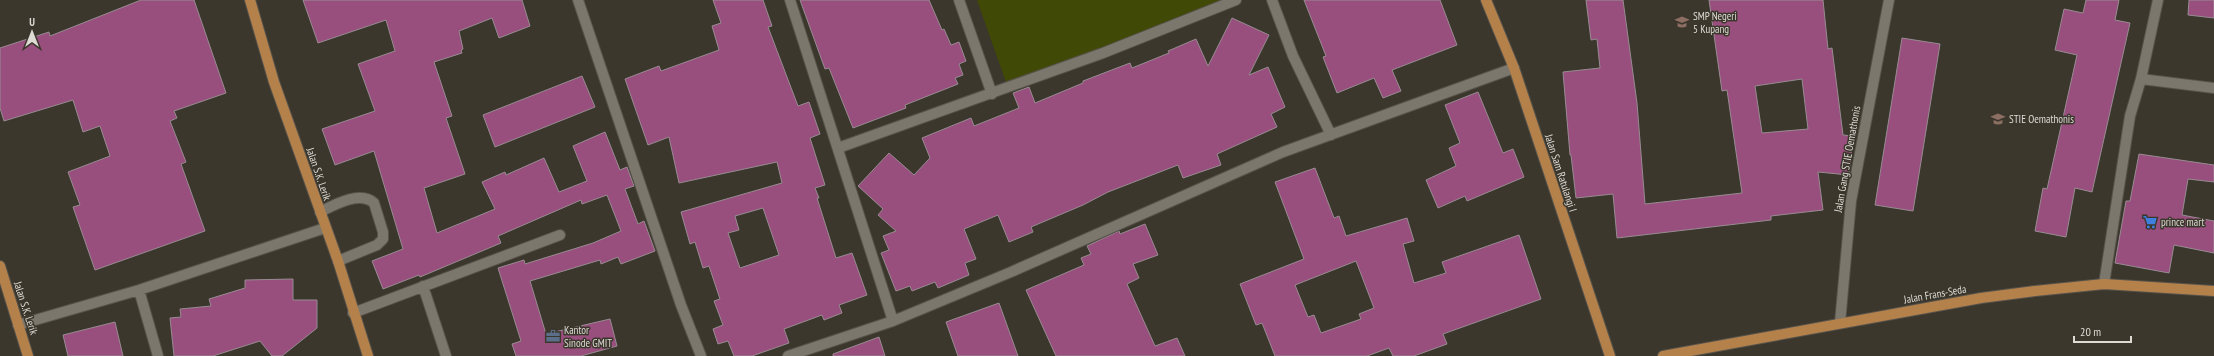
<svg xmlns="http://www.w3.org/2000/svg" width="2214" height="356" viewBox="0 0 2214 356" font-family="'PT Sans Narrow',sans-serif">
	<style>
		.green { fill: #414906 }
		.building { fill: #994f7d; stroke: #988b92; fill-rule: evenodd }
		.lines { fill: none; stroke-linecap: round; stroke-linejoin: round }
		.minor-casing { stroke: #57534b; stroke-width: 12 }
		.major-casing { stroke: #57534b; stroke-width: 12 }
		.minor { stroke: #7b776c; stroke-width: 10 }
		.major { stroke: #b5814b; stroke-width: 10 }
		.labels { text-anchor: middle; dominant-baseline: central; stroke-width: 3; stroke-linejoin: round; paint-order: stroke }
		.poi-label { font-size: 11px; fill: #dedbd5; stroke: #3b372d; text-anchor: start }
		.street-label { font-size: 11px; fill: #dedbd5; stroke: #3b372d }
	</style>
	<rect width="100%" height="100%" fill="#3b372d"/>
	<path class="green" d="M977,0H1229L1008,88Z"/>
	<path class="building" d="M141,0H194L226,93L174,111L177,118L170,121L186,162L181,164L205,231L95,270L73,207L80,205L68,172L110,156L100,126L83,132L73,100L4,121L0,108V48L49,32L50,36Z
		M303,0H522L530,26L499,38L492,18L459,31L463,49L461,50L462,53L434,62L452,116L446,118L465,174L424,188L437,233L495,209L482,182L505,172L506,175L544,158L559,192L587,181L573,146L605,132L620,170L627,167L634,186L625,189L638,224L644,221L655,251L621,264L618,257L601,264L600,260L530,281L546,334L610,319L617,346L581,356H516L512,344L521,341L498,268L524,260L525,264L593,243L621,231L607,195L582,204L581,200L498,236L501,243L420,277L419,275L383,289L372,261L403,249L374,151L335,165L322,129L375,111L358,64L395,51L386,20L318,43Z
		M713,0H763L772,26L768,27L798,106L809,102L820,134L810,138L825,185L815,188L819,198H817L836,258L852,253L867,295L839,305L842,313L824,320L822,315L784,329L789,343L752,356H734L728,341L718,344L713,329L723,325L714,301L720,299L709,266L703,268L695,242L690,244L681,212L782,183L777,162L679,183L669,137L648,145L625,79L659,66L661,71L719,50L712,26L721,23ZM763,208L779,255L740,268L728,233L739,230L735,216Z
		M800,0H929L942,30L944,29L951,45L959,42L966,61L959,64L963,75L955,78L958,84L905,105L906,108L853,128L829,68L825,69Z
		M1304,0H1440L1457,45L1392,70L1401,91L1383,98L1374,78L1337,93L1323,57L1326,56Z
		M1586,0H1623L1637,103L1645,204L1742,193L1727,90L1722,91L1709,0H1823L1828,49L1832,48L1843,135L1853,136L1849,175L1818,172L1823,210L1771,216V220L1617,238L1613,194L1576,198L1571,155H1570L1563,72L1600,68L1597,39L1591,40ZM1802,79L1808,129L1762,133L1755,86Z
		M2086,0H2119L2115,20L2130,23L2092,192L2075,188L2066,237L2035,231L2043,188L2047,189L2077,55L2055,50L2064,9L2083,13Z
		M2189,0H2214V18L2188,15Z
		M1232,18L1269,35L1249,75L1268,67L1285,107L1271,114L1277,127L1217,154L1221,165L1183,178L1178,165L1108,192L1083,205L1031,227L1033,232L1009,242L998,215L964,229L976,259L965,263L969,275L938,288L935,282L912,291L910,286L896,291L881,253L889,250L883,236L896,231L878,215L883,209L858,186L889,153L914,175L930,158L922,138L971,118L974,126L1019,108L1013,93L1029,87L1035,103L1083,83V81L1130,63L1132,68L1169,53L1168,51L1196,39L1208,66Z
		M1902,38L1940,44L1913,211L1875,205Z
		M582,76L595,107L495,147L483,115Z
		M1478,92L1503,153L1513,149L1524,177L1467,201L1465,196L1438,208L1426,180L1456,166L1449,148L1460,143L1445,105Z
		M2139,154L2214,165V182L2188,179L2182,215L2214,221V253L2174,245L2169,273L2115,263L2126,201H2130Z
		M1315,168L1334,218L1339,216L1346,236L1407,218L1414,241L1403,244L1414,283L1446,273L1442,262L1519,235L1541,299L1443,334L1447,344L1414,356H1393L1389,348L1367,356H1275L1262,323L1256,325L1240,284L1304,259L1275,182ZM1356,261L1374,308L1359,314L1361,319L1321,333L1314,315L1308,317L1295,285Z
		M1145,224L1158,255L1133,264L1139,278L1127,284L1155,346L1177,338L1185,356H1056L1026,290L1084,265L1081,258L1091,254L1087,246L1119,231L1120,234Z
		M293,279V300H317V328L282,356H272L260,341L213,356H174L170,318L181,317L180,309L211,306L209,299L245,288V280Z
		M999,303L1018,356H958L946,322Z
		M115,322L123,356H68L63,335Z
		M879,337L885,356H833V354Z"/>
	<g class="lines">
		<defs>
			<path id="minor" d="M578,0L681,305L701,356
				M790,0L893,321L1011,272L1283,152L1514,68
				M959,0L992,94
				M1272,0L1293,56L1331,135
				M2141,79L2214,88
				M838,148L1103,53L1236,0
				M320,212C334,205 360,190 374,203L383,232V239L377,245L338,261
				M2104,284L2130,116L2141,79L2158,0
				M423,286L446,356
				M139,290L158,356
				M353,313L560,235
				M1840,323L1851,201L1889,0
				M18,325L139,290L325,228
				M788,356L893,321"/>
			<path id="major" d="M250,0L274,82L338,261L368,356
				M1486,0L1514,68L1610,356
				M0,266L28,356
				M1663,356L1981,298L2035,291L2104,284L2214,291"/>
		</defs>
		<use href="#minor" class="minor-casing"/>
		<use href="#major" class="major-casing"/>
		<use href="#minor" class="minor"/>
		<use href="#major" class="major"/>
	</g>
	<defs>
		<symbol id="school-bare" viewBox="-9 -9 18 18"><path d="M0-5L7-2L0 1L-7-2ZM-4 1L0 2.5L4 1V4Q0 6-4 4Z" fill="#8d6e63" stroke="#3b372d" stroke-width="2.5" paint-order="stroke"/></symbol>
		<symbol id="supermarket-bare" viewBox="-9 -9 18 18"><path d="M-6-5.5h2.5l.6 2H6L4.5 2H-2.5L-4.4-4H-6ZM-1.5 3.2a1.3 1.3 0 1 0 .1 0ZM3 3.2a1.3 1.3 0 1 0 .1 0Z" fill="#3f7fe0" stroke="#3b372d" stroke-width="2.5" paint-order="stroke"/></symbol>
		<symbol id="office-bare" viewBox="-9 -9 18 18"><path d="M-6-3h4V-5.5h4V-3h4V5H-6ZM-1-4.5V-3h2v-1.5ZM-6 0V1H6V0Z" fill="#5c6f8a" stroke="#3b372d" stroke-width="2.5" paint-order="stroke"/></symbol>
	</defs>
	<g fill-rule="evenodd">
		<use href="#school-bare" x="1672" y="12" width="20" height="20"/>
		<use href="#school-bare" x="1988" y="109" width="20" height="20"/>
		<use href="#supermarket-bare" x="2140" y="212" width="20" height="20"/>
		<use href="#office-bare" x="543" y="326" width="20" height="20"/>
	</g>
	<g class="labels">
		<g class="poi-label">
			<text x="1693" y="16">SMP Negeri<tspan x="1693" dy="13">5 Kupang</tspan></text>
			<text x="2009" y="119">STIE Oemathonis</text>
			<text x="2161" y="222">prince mart</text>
			<text x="564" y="330">Kantor<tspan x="564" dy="13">Sinode GMIT</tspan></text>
		</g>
		<g class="street-label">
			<text transform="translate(1847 159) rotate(-80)">Jalan Gang STIE Oemathonis</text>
			<text transform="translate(1561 173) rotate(72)">Jalan Sam Ratulangi I</text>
			<text transform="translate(319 174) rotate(71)">Jalan S.K. Lerik</text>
			<text transform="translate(1935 294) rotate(-10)">Jalan Frans-Seda</text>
			<text transform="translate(26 308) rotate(72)">Jalan S.K. Lerik</text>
		</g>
	</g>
	<g transform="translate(32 32)" stroke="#3b372d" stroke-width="3" paint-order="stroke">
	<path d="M0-3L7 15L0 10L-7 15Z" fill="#dedbd5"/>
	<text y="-6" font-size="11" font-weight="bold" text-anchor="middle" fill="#dedbd5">U</text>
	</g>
	<path d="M2074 336v6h57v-6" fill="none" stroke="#dedbd5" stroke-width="2"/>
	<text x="2080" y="336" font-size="12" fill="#dedbd5" stroke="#3b372d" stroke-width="3" paint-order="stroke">20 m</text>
</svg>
